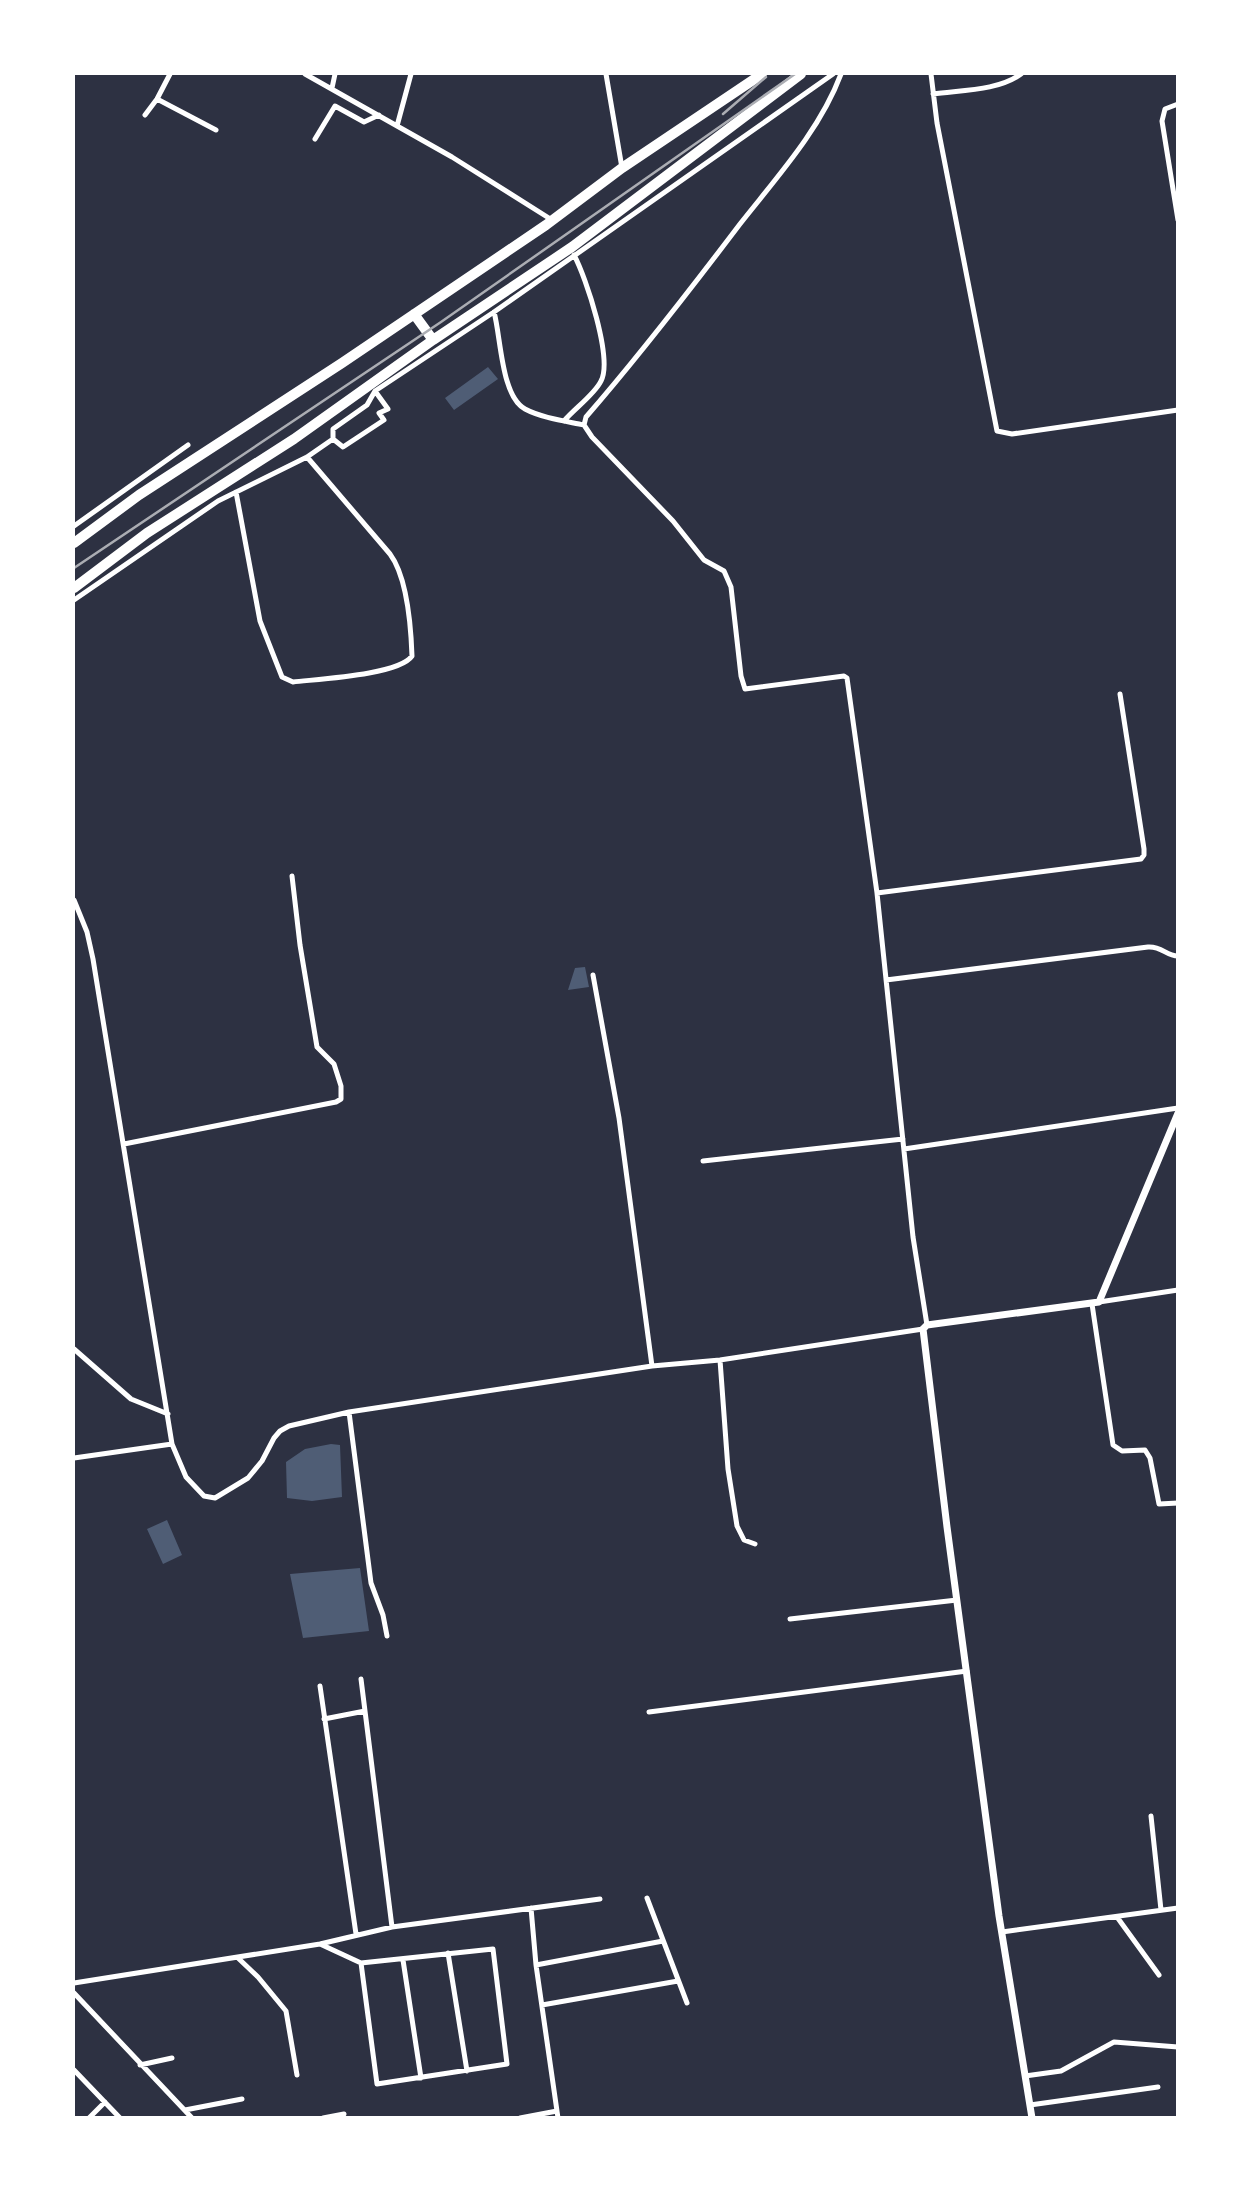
<svg xmlns="http://www.w3.org/2000/svg" width="1251" height="2191" viewBox="0 0 1251 2191" font-family="'Sofia Sans Condensed',sans-serif">
	<style>
		.water { fill: #4f5d75 }
		.lines { fill: none; stroke-linecap: round; stroke-linejoin: round }
		.minor { stroke: #fff; stroke-width: 5 }
		.tertiary { stroke: #fff; stroke-width: 7 }
		.trunk { stroke: #fff; stroke-width: 10 }
		.rail { stroke: #abadb3; stroke-width: 2.5 }
	</style>
	<rect width="100%" height="100%" fill="#2d3142"/>
	<path class="water" d="M488,367L498,379L454,410L445,398Z
		M585,967L589,987L568,990L575,968Z
		M331,1444L340,1445L342,1497L312,1501L287,1498L286,1462L305,1449Z
		M167,1520L182,1555L163,1564L147,1529Z
		M360,1568L369,1631L303,1638L290,1574Z"/>
	<g class="lines">
		<path class="minor" d="M305,74L452,157L552,220
			M606,74L622,168
			M841,74C820,130 777,177 740,224C690,290 640,355 586,417L584,425L592,437L673,521L704,560L724,571L731,587L741,676L745,689L844,676L847,678L877,893L913,1237L927,1325
			M931,74L937,123L997,431L1012,434L1178,410
			M332,88L335,74
			M933,94C961,90 998,91 1021,74
			M157,99L216,130
			M1178,104L1165,109L1162,121L1178,220
			M145,115L157,99L170,74
			M397,126L411,74
			M315,139L335,106L364,122L379,115
			M494,312C501,337 501,396 525,409C542,418 565,421 584,425
			M564,421C574,409 595,394 601,381C613,359 586,277 574,255
			M333,439V429L367,405L375,391
			M236,492L260,621L282,677L293,682C318,679 399,675 412,656C411,628 407,577 390,554L307,457
			M74,526L188,445
			M74,600L218,501L307,457L333,439L343,447L384,420L379,413L388,409L375,391L494,312L833,74
			M877,893L1141,859L1144,855V849L1120,694
			M74,900L87,932L93,959L172,1444L186,1477L204,1496L215,1498L248,1478L262,1461L274,1438L280,1431L289,1426L349,1412L652,1366L720,1360L923,1329
			M593,975L619,1118L652,1366
			M886,980L1148,947C1162,946 1166,956 1178,956
			M124,1144L336,1102L341,1099V1086L334,1064L317,1047L300,945L292,876
			M904,1149L1178,1108
			M703,1161L903,1139
			M1099,1302L1178,1290
			M1092,1304L1113,1445L1122,1451L1145,1450L1150,1458L1159,1504L1178,1503
			M74,1349L131,1399L168,1414
			M720,1360L728,1469L737,1526L744,1540L755,1544
			M349,1412L371,1583L383,1615L387,1636
			M74,1458L172,1444
			M790,1619L957,1600
			M361,1679L392,1927
			M320,1686L356,1934
			M649,1712L967,1671
			M324,1719L365,1711
			M1151,1816L1161,1910
			M647,1898L687,2003
			M531,1908L536,1965L558,2118
			M1117,1917L1159,1975
			M1002,1932L1178,1908
			M320,1944L361,1963L493,1949L507,2064L377,2084L361,1963
			M448,1953L467,2071
			M238,1958L258,1977L286,2011L297,2075
			M403,1960L421,2078
			M536,1965L663,1941
			M74,1983L320,1944L392,1927L600,1899
			M74,1993L192,2118
			M542,2005L678,1981
			M140,2065L172,2058
			M74,2070L120,2118
			M1025,2076L1061,2071L1114,2042L1178,2047
			M1030,2105L1158,2087
			M185,2110L242,2099
			M89,2118L105,2102
			M323,2118L344,2114
			M520,2118L557,2111"/>
		<path class="tertiary" d="M1032,2118L999,1916L947,1527L923,1329L927,1325L1099,1302L1178,1113"/>
		<path class="trunk" d="M414,314L433,340
			M74,543L139,495L342,363L546,225L622,168L762,74
			M74,588L147,533L294,439L433,340L572,247L801,74"/>
		<path class="rail" d="M723,114L766,77
			M74,568L441,322L795,74"/>
	</g>
	<rect width="1251" height="2191" fill="none" stroke="#ffffff" stroke-width="150"/>
</svg>
